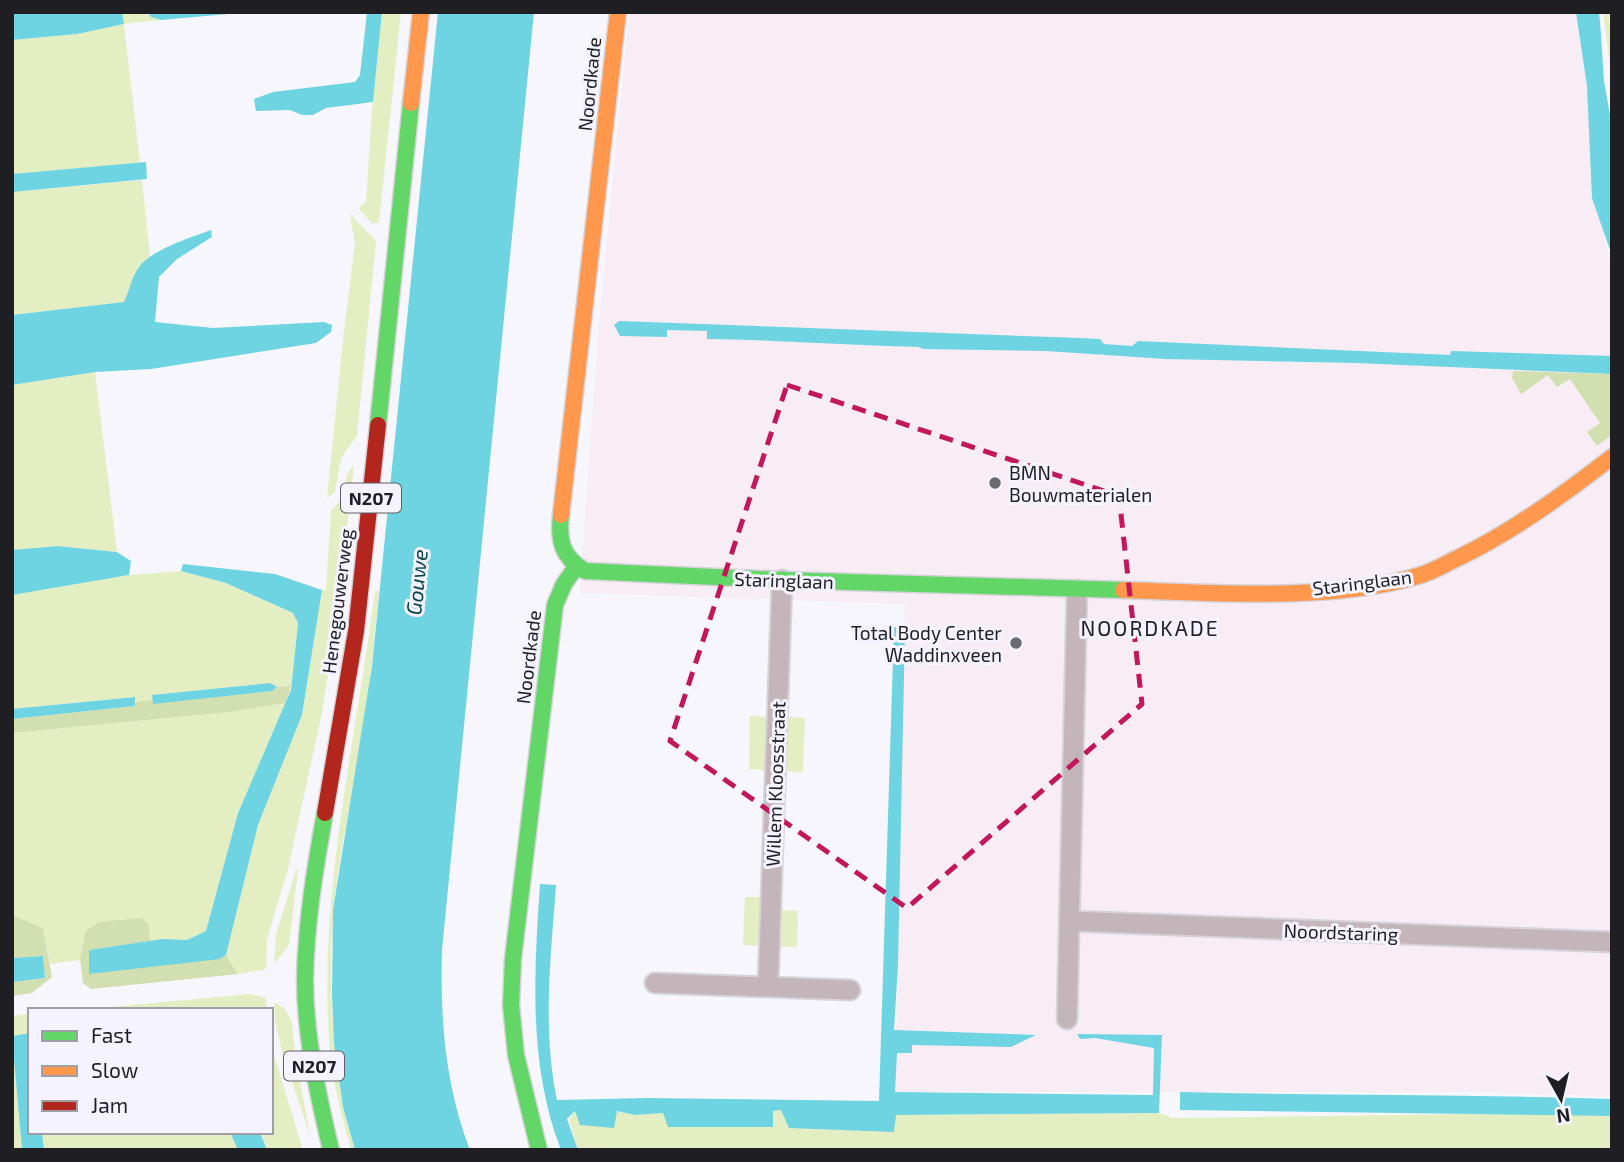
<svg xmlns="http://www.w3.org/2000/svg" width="1624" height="1162" viewBox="0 0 1624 1162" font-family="'Exo 2',sans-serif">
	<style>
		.industrial { fill: #f8ecf5 }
		.green { fill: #e3efc3 }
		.forest { fill: #d2dfb0 }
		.water { fill: #6fd4e1 }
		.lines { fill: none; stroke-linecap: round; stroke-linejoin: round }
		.street-casing { stroke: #d4d4d8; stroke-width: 23 }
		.fast-casing { stroke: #d4d4d8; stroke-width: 19 }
		.slow-casing { stroke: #d4d4d8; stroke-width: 19 }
		.jam-casing { stroke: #d4d4d8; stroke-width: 19 }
		.street { stroke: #c4b5ba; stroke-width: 19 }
		.fast { stroke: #63d668; stroke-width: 16 }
		.slow { stroke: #ff974d; stroke-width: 16 }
		.jam { stroke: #b3261e; stroke-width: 16 }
		.marked { fill: none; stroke: #c2185b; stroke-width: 5; stroke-dasharray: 14 9; stroke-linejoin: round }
		.poi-dot { fill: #6a6a6f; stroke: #f4f3ff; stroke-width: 2.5 }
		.labels { text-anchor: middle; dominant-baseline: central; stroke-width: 6; stroke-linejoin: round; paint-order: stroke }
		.shield { fill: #f4f3ff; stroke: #5f5e65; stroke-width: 2 }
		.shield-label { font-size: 18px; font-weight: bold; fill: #1f1e23 }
		.street-label { font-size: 19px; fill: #1f1e23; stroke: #f4f3ff }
		.poi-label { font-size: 19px; fill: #1f1e23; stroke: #f4f3ff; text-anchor: start }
		.water-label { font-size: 21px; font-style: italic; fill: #03444b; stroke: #f4f3ff }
		.neighbourhood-label { font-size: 21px; letter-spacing: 2px; fill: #1f1e23; stroke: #f4f3ff }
	</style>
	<rect width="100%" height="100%" fill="#f6f6fc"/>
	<path class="industrial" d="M629,12H1593L1597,26L1591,180L1612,269V1097L1488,1092H895L905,604L580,593L598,336Z"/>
	<path class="green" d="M122,12H148L151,17L161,20L124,24L140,163L12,174V40L77,34L124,24Z
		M382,12H401L379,223H372L358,208L366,202L372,110Z
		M1603,12H1608L1612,42V80Z
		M142,180L150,257C131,271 134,283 124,302L12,315V192Z
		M350,214L376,241L357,436L341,458L335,492L327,498L344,330L355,244Z
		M95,372L117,552L57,546L12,550V385Z
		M354,465L336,623L322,713L288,869L267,939L266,969L238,974L226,955L258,825L302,715L322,590H326L331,510C350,496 340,479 354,465Z
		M181,571L226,583L293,613L298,623L291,686L277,687L270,683L153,695V700L136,702L134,697L12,709V595L129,575Z
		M375,591H379C374,643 369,694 361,745C352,799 339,853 334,907C326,988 333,1072 355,1150H351C341,1115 331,1076 329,1040C319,888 356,741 375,591Z
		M286,703L238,813L206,931L187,940L150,941L149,924L100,922L80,960L50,964L43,928L12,915V733L230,712Z
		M750,716L767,717L766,770L749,769Z
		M788,717L805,718L803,772L786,771Z
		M296,870H298L289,945L274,964L276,934Z
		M745,897H761L759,946L743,945Z
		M782,910L798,911L797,947H781Z
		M250,994L266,998L267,1010H79Z
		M274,1002L285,1009L292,1022L295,1054L310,1135L283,1056L275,1021Z
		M30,1014V1033L13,1037L22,1150H12V1016Z
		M271,1045L303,1150H267L261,1132H271Z
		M782,1110L895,1121V1115L1159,1113L1173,1118L1612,1112V1150H578L569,1120L575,1111H616L635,1115L663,1113L773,1123V1111Z
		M42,1132H230L238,1150H44Z"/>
	<path class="forest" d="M1513,371L1612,374V435L1597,446L1587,432L1600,423L1570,379L1557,387L1548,375L1521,394L1512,378Z
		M291,686L286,703L230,712L12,733V719L134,706L136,702L153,700V703L272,691L277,687Z
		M12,915L43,928L52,977L32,993L12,996V982L45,978L43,956L12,958Z
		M141,918L149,924L150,941L89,950L220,959L226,955L238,974L91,989L83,983L80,959L86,931L99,922Z"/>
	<path class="water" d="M12,12H122L124,24L77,34L12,40Z
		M148,12H251L161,20L151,17Z
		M367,12H382L373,102L326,108L313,115H302L290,110L256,111L254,99L273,92L355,82L360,75Z
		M438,12H534L442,950C440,1019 445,1085 470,1150H355L343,1107L334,1043L332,995L333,910L372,666Z
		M1576,12H1599L1600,21L1604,81L1612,126V256L1592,198L1587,86Z
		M146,162L147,179L12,192V174Z
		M211,230L212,237L177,259L159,277L155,322L213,328L324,322L332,325L331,332L316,343L151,369L95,372L12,385V315L124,302C130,290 131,278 139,267C151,250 192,237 211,230Z
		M619,321L1080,338L1100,339L1104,344L1132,346L1138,341L1450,355L1451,351L1612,356V374L1356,363L1166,359L1046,351L923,349L919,347C848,345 778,340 707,339V331L667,330V337L620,336L614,325Z
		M57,546L117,552L131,561L129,575L12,595V550Z
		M183,564L275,574L322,590L302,715L258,825L226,955L220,959L89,974V950L162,939L187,940L206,931L238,813L291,690L298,623L293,613L226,583L181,571Z
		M894,627L905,628L898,965L894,1030L1036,1035L1011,1047L912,1045V1053H897L895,1092L1153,1095L1154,1048L1095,1038L1080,1039L1077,1034L1162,1035L1159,1113L896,1115L894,1132L789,1128L781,1110L773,1111V1127H668L663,1113L635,1115L617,1111L614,1128L580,1125L575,1111L567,1119L578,1150H561C528,1065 534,973 540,884L556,885C551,957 542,1028 557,1100L648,1098L879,1101Z
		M270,683L277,687L272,691L153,704L152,695Z
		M135,697V706L12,719V709Z
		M43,956L45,978L12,982V958Z
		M30,1033V1132H42L44,1150H22L12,1036Z
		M1180,1092C1324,1096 1468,1094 1612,1099V1116L1180,1110Z
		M230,1132H260L267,1150H238Z"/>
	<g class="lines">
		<defs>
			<path id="street" d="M1069,921L1612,942
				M655,983L850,990
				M768,987L782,580
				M1067,1019L1077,590"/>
			<path id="fast" d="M378,425L411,103
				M561,515C558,541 562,557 585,571L782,580L1123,590
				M325,813C315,868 306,923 305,979C305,1036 318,1095 331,1150
				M539,1150L516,1055L511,1005L513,959L555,605L564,584L576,567"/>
			<path id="slow" d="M411,103L421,12
				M561,515L618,12
				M1123,590C1213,593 1335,602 1421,575C1435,571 1447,563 1460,557C1515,530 1564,494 1612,457"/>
			<path id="jam" d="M325,813L356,631L378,425"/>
		</defs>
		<use href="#street" class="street-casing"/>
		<use href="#fast" class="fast-casing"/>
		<use href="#slow" class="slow-casing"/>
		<use href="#jam" class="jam-casing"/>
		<use href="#street" class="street"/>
		<use href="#fast" class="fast"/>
		<use href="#slow" class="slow"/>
		<use href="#jam" class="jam"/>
	</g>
	<path class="marked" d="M787,385L1119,496L1142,704L907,908L670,741Z"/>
	<g class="poi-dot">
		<circle cx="995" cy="483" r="7"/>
		<circle cx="1016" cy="643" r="7"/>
	</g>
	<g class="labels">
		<g class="shield">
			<rect x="341" y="483.5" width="60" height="29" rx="5"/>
			<rect x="284" y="1051.5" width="60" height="29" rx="5"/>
		</g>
		<g class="shield-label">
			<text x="371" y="498">N207</text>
			<text x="314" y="1066">N207</text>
		</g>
		<g class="street-label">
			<text transform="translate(589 84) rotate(-84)">Noordkade</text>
			<text transform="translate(784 580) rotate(2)">Staringlaan</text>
			<text transform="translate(1362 582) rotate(-7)">Staringlaan</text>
			<text transform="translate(337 601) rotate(-83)">Henegouwerweg</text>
			<text transform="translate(528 657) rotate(-83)">Noordkade</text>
			<text transform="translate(775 784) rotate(-88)">Willem Kloosstraat</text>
			<text transform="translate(1341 932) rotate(2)">Noordstaring</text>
		</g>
		<g class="poi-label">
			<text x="1009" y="472">BMN<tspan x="1009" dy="22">Bouwmaterialen</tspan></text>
			<text x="1002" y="632" text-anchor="end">Total Body Center<tspan x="1002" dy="22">Waddinxveen</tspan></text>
		</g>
		<g class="water-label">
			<text transform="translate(416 582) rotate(-84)">Gouwe</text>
		</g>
		<g class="neighbourhood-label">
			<text x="1150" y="627">NOORDKADE</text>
		</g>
	</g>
	<rect width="1624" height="1162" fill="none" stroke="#1f1e23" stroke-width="28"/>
	<rect x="28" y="1008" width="245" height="126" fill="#f4f3ff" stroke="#9f9ea7" stroke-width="2"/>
	<rect x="42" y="1031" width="35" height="10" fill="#63d668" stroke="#9f9ea7" stroke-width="2"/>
	<text x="91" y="1043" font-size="21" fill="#1f1e23">Fast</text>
	<rect x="42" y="1066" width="35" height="10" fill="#ff974d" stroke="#9f9ea7" stroke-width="2"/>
	<text x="91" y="1078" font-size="21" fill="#1f1e23">Slow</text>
	<rect x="42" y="1101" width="35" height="10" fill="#b3261e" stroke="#9f9ea7" stroke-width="2"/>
	<text x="91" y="1113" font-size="21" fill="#1f1e23">Jam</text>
	<g transform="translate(1561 1099) rotate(172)" stroke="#f4f3ff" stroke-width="5" paint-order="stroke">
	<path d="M0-5L12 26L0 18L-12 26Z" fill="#1f1e23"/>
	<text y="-10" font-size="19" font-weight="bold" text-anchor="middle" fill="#1f1e23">N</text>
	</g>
</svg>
